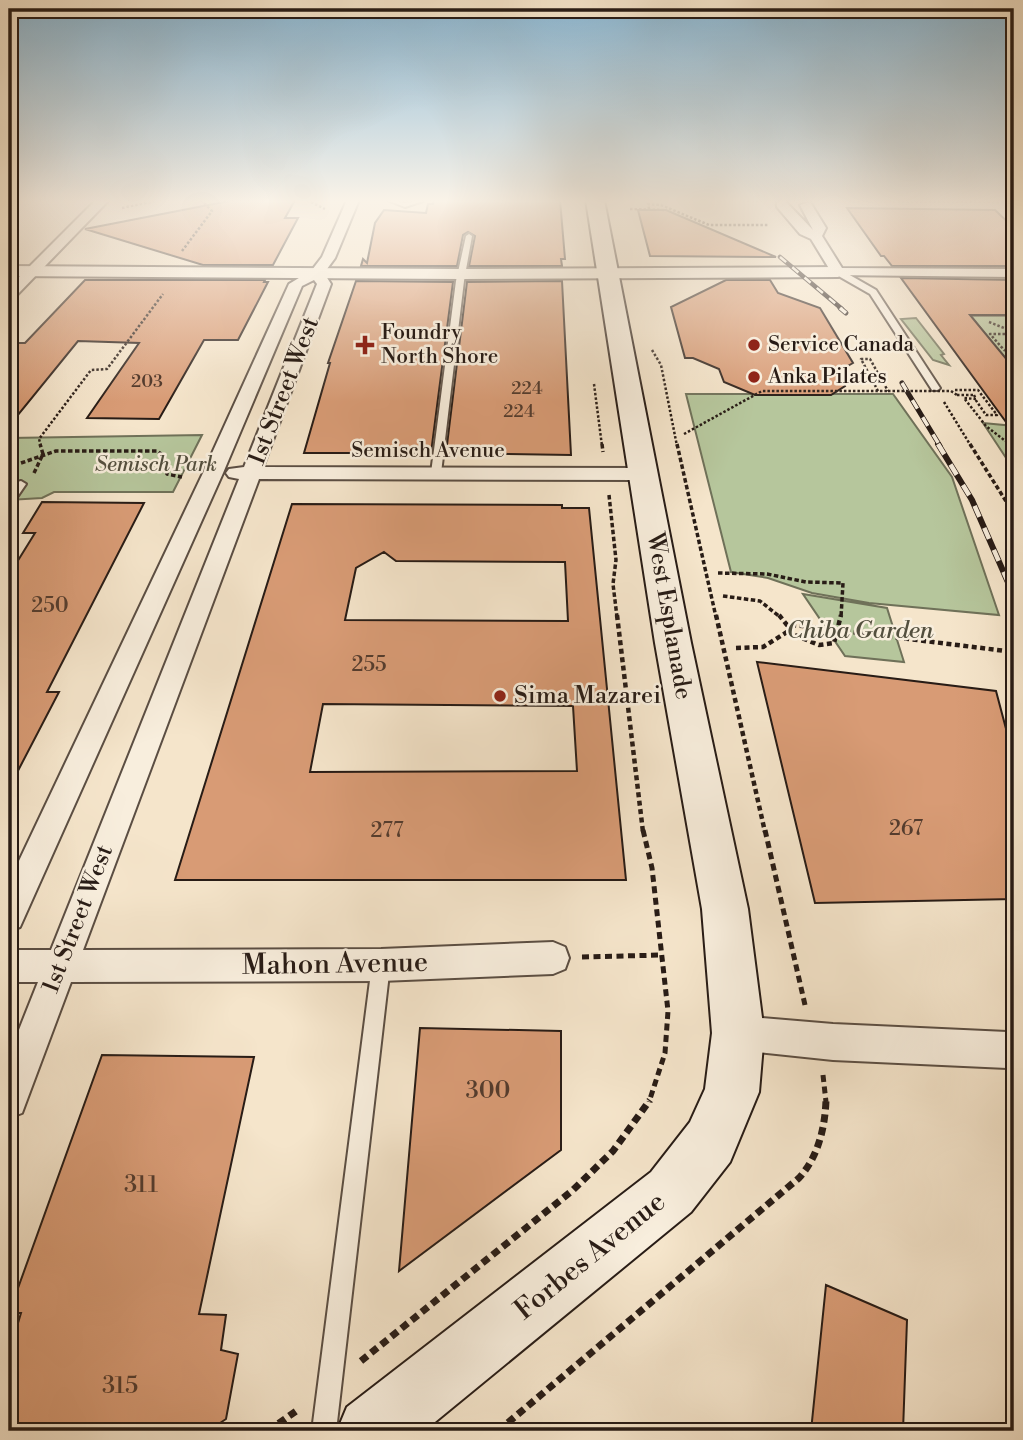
<svg xmlns="http://www.w3.org/2000/svg" width="1023" height="1440" viewBox="0 0 1023 1440" font-family="'Libre Bodoni',serif">
	<style>
		.green { fill: #b6c69c; stroke: #6f7159; stroke-width: 2 }
		.building { fill: #d89b75; stroke: #281c16; stroke-width: 2; fill-rule: evenodd }
		.lines { fill: none; stroke-linecap: round; stroke-linejoin: round }
		.service-casing { stroke: #5b4e43; stroke-width: 4 }
		.minor-casing { stroke: #5b4e43; stroke-width: 4 }
		.tertiary-casing { stroke: #5b4e43; stroke-width: 4 }
		.secondary-casing { stroke: #281c16; stroke-width: 4 }
		.path-far4 { stroke: #281c16; stroke-width: 2.5; stroke-dasharray: 2.5 2; stroke-linecap: butt }
		.path-far3 { stroke: #281c16; stroke-width: 3.5; stroke-dasharray: 4.5 2.5; stroke-linecap: butt }
		.path-far2 { stroke: #281c16; stroke-width: 4.5; stroke-dasharray: 5 3.5; stroke-linecap: butt }
		.path-far1 { stroke: #281c16; stroke-width: 5; stroke-dasharray: 7 4.5; stroke-linecap: butt }
		.path { stroke: #281c16; stroke-width: 7; stroke-dasharray: 8 5; stroke-linecap: butt }
		.service { fill: #f8eedd; fill-rule: evenodd }
		.minor { fill: #f8eedd; fill-rule: evenodd }
		.tertiary { fill: #f8eedd; fill-rule: evenodd }
		.secondary { fill: #f8eedd; fill-rule: evenodd }
		.rail-far2-casing { stroke: #281c16; stroke-width: 4.5 }
		.rail-far1-casing { stroke: #281c16; stroke-width: 5 }
		.rail-casing { stroke: #281c16; stroke-width: 6 }
		.rail-far2 { stroke: #f8eedd; stroke-width: 2.5; stroke-dasharray: 8; stroke-linecap: butt }
		.rail-far1 { stroke: #f8eedd; stroke-width: 3.5; stroke-dasharray: 10; stroke-linecap: butt }
		.rail { stroke: #f8eedd; stroke-width: 4.5; stroke-dasharray: 12; stroke-linecap: butt }
		.path-bridge-far1 { stroke: #281c16; stroke-width: 2.5; stroke-dasharray: 2.5 2; stroke-linecap: butt }
		.path-bridge { stroke: #281c16; stroke-width: 4.5; stroke-dasharray: 5 3.5; stroke-linecap: butt }
		.poi-dot { fill: #8f2418; stroke: #f8eedd; stroke-width: 2.5 }
		.labels { text-anchor: middle; dominant-baseline: central; stroke-width: 5; stroke-linejoin: round; paint-order: stroke }
		.far-number-label { font-size: 18px; fill: #543c2e }
		.far-poi-label { font-size: 21px; fill: #281c16; stroke: #f8eedd; text-anchor: start }
		.far-street-label { font-size: 21px; fill: #281c16; stroke: #f8eedd }
		.far-park-label { font-size: 21px; font-style: italic; fill: #534f3e; stroke: #f8eedd }
		.number-label { font-size: 21px; fill: #543c2e }
		.street-label { font-size: 24px; fill: #281c16; stroke: #f8eedd }
		.park-label { font-size: 24px; font-style: italic; fill: #534f3e; stroke: #f8eedd }
		.poi-label { font-size: 24px; fill: #281c16; stroke: #f8eedd; text-anchor: start }
		.near-number-label { font-size: 24px; fill: #543c2e }
		.near-street-label { font-size: 28px; fill: #281c16; stroke: #f8eedd }
	</style>
	<rect width="100%" height="100%" fill="#f5e5cb"/>
	<filter id="stains"><feTurbulence type="fractalNoise" baseFrequency=".00286" numOctaves="4"/><feColorMatrix values="0 0 0 0 .2 0 0 0 0 .09 0 0 0 0 .02 0 0 0 .5 -.17"/></filter>
	<radialGradient id="worn" r=".72"><stop offset=".6" stop-color="#630" stop-opacity="0"/><stop offset="1" stop-color="#630" stop-opacity=".3"/></radialGradient>
	<path class="green" d="M971,316H1014V370Z
		M916,318L944,354L941,355L949,365L933,360L901,319Z
		M686,394H893L952,477L999,615L869,603L812,593L768,578L731,572Z
		M983,423L1014,426V470Z
		M202,435L173,492H54L42,498L9,500V438Z
		M803,594L887,608L904,662L845,656Z"/>
	<path class="building" d="M234,200H295L285,218H298L273,265H203L85,229Z
		M434,200H560L565,259H561L562,266H469L475,236L468,232L463,235L457,266H361L363,259L367,263L375,223L384,210L426,213L428,204H433Z
		M847,208L995,210L1014,228V266H892L884,256H881Z
		M638,210H666L776,257L650,256Z
		M901,278L1014,280V315H970L1013,367L1009,368L1014,377V433Z
		M85,280H265L264,282H268L238,340H204L159,419L87,418L139,343L78,341L9,426V343H25Z
		M726,280H770L778,293L820,308L853,363L839,371L845,386L831,395H755L724,382L719,369L693,358H685L671,307Z
		M356,281L453,282L431,453H304L330,363H328Z
		M562,281L571,455L446,453L467,282Z
		M42,502L144,503L47,692H59L9,788V575L35,533H23Z
		M292,504L562,505V508H589L626,880H175ZM384,552L396,561L565,562L568,621L345,620L356,568ZM323,704L573,706L577,771L310,772Z
		M757,662L996,691L1014,759V899L815,903Z
		M420,1028L561,1031V1150L399,1271Z
		M102,1055L254,1057L199,1314L226,1315L221,1350L238,1354L226,1419L208,1431H9V1353L21,1313H9Z
		M826,1285L907,1320L903,1431H811Z"/>
	<g class="lines">
		<defs>
			<path id="service" d="M387,200L405,203L426,200L405,207Z
				M469,234L472,236L464,281L441,473L436,476L431,473L456,281L466,236Z
				M835,270H841L876,290L940,388L938,390H932L870,294L835,274Z
				M21,481L26,484L13,503L9,504V494L17,482Z
				M381,956L387,959L390,965L336,1431H312L372,965L375,959Z"/>
			<path id="minor" d="M96,200H109L14,298L9,299V287Z
				M347,200H359L335,258L324,273L331,284L263,467L644,468L654,474L644,480L259,479L83,950L381,949L553,942L565,947L569,958L565,969L553,974L381,981L71,982L22,1113L9,1118V1055L38,982H9V950H51L239,479L229,477L226,473L229,469L244,467L317,284L314,280L302,286L223,473L20,927L9,931V882L203,473L289,284L312,270L322,257Z
				M777,201H785L813,230L800,205L810,202L826,228L822,236L842,268L1014,269V277L833,275L811,239L800,234L777,207Z
				M738,1016L833,1024L1007,1032L1014,1030V1066L1007,1068L833,1060L738,1050L726,1045L721,1033L726,1021Z"/>
			<path id="tertiary" d="M9,266L461,269L838,267L847,272L838,277L461,279L9,276Z"/>
			<path id="secondary" d="M586,200H604L691,643L748,909L764,1033L759,1092L730,1162L691,1212L424,1431H337L347,1407L651,1172L690,1122L705,1089L712,1033L702,909L655,643Z"/>
		</defs>
		<use href="#service" class="service-casing"/>
		<use href="#minor" class="minor-casing"/>
		<use href="#tertiary" class="tertiary-casing"/>
		<use href="#secondary" class="secondary-casing"/>
		<path class="path-far4" d="M307,200L325,209
			M693,200L762,201
			M830,201L1014,202
			M122,208L160,200
			M630,209L666,210
			M649,209L648,204L661,205L709,225H769
			M182,251L212,211L201,200
			M989,322L1014,332
			M1014,334H990L1004,350L1014,353
			M652,350L661,365L677,446
			M594,384L602,446
			M955,390H978L997,415H986L975,399
			M878,391L861,359H870L888,391
			M957,395H974
			M974,395L976,399L964,398L986,426L1012,446
			M944,402L971,446
			M684,434L762,391H888
			M41,446L39,439L91,370L107,369L163,294"/>
		<path class="path-far3" d="M602,444L603,452
			M677,444L716,617
			M970,444L1014,514
			M1009,444L1014,447
			M21,463L56,451H157L161,454L167,474L182,477
			M34,473L43,454L40,444
			M609,495L616,560L613,584L617,617
			M718,573L767,574L806,582L843,583L841,617
			M723,596L760,601L780,617"/>
		<path class="path-far2" d="M617,615L643,832
			M716,615L765,832
			M779,615L787,625L803,626
			M787,632L819,645L834,643L841,615
			M736,648L763,647L787,632"/>
		<path class="path-far1" d="M643,830L652,868L668,1011L665,1053L649,1102
			M765,830L805,1005
			M582,957L662,955
			M823,1075L826,1102"/>
		<path class="path" d="M361,1361L573,1190L613,1151L650,1100
			M268,1431L299,1409
			M498,1431L799,1178C818,1157 825,1128 826,1100"/>
		<use href="#service" class="service"/>
		<use href="#minor" class="minor"/>
		<use href="#tertiary" class="tertiary"/>
		<use href="#secondary" class="secondary"/>
		<defs>
			<path id="rail-far2" d="M780,257L842,309"/>
			<path id="rail-far1" d="M840,308L846,313
				M902,383L940,446"/>
			<path id="rail" d="M938,444L972,500L1014,596"/>
		</defs>
		<use href="#rail-far2" class="rail-far2-casing"/>
		<use href="#rail-far1" class="rail-far1-casing"/>
		<use href="#rail" class="rail-casing"/>
		<use href="#rail-far2" class="rail-far2"/>
		<use href="#rail-far1" class="rail-far1"/>
		<use href="#rail" class="rail"/>
		<path class="path-bridge-far1" d="M888,391H951L957,395"/>
		<path class="path-bridge" d="M803,626L1014,652"/>
	</g>
	<linearGradient id="sky" x2="0" y2="1"><stop stop-color="#89b8d6"/><stop offset="0.5" stop-color="#faf3e8"/><stop offset="1" stop-color="#faf3e8" stop-opacity="0"/></linearGradient>
	<rect width="1023" height="402" fill="url(#sky)"/>
	<g class="poi-dot">
		<path d="M361.5 334.5h7v7h7v7h-7v7h-7v-7h-7v-7h7z"/>
		<circle cx="754" cy="345" r="7"/>
		<circle cx="754" cy="377" r="7"/>
		<circle cx="500" cy="696" r="7"/>
	</g>
	<g class="labels">
		<g class="far-number-label">
			<text x="147" y="381">203</text>
			<text x="527" y="388">224</text>
			<text x="519" y="411">224</text>
		</g>
		<g class="far-poi-label">
			<text x="381" y="333">Foundry<tspan x="381" dy="24">North Shore</tspan></text>
			<text x="768" y="345">Service Canada</text>
			<text x="768" y="377">Anka Pilates</text>
		</g>
		<g class="far-street-label">
			<text x="428" y="451">Semisch Avenue</text>
		</g>
		<g class="far-park-label">
			<text x="156" y="465">Semisch Park</text>
		</g>
		<g class="number-label">
			<text x="50" y="606">250</text>
			<text x="369" y="665">255</text>
			<text x="906" y="829">267</text>
			<text x="387" y="831">277</text>
		</g>
		<g class="street-label">
			<text transform="translate(284 391) rotate(-69)">1st Street West</text>
			<text transform="translate(669 616) rotate(80)">West Esplanade</text>
			<text transform="translate(78 919) rotate(-69)">1st Street West</text>
		</g>
		<g class="park-label">
			<text x="860" y="631">Chiba Garden</text>
		</g>
		<g class="poi-label">
			<text x="514" y="696">Sima Mazarei</text>
		</g>
		<g class="near-number-label">
			<text x="488" y="1091">300</text>
			<text x="141" y="1185">311</text>
			<text x="120" y="1386">315</text>
		</g>
		<g class="near-street-label">
			<text transform="translate(335 964) rotate(-1)">Mahon Avenue</text>
			<text transform="translate(590 1256) rotate(-39)">Forbes Avenue</text>
		</g>
	</g>
	<rect width="1023" height="1440" fill="none" stroke="#f5e5cb" stroke-width="35"/>
	<rect x="10" y="10" width="1002" height="1419" fill="none" stroke="#281c16" stroke-width="3.5"/>
	<rect x="18" y="18" width="988" height="1405" fill="none" stroke="#281c16" stroke-width="2"/>
	<rect width="100%" height="100%" filter="url(#stains)"/>
	<rect width="100%" height="100%" fill="url(#worn)"/>
</svg>
